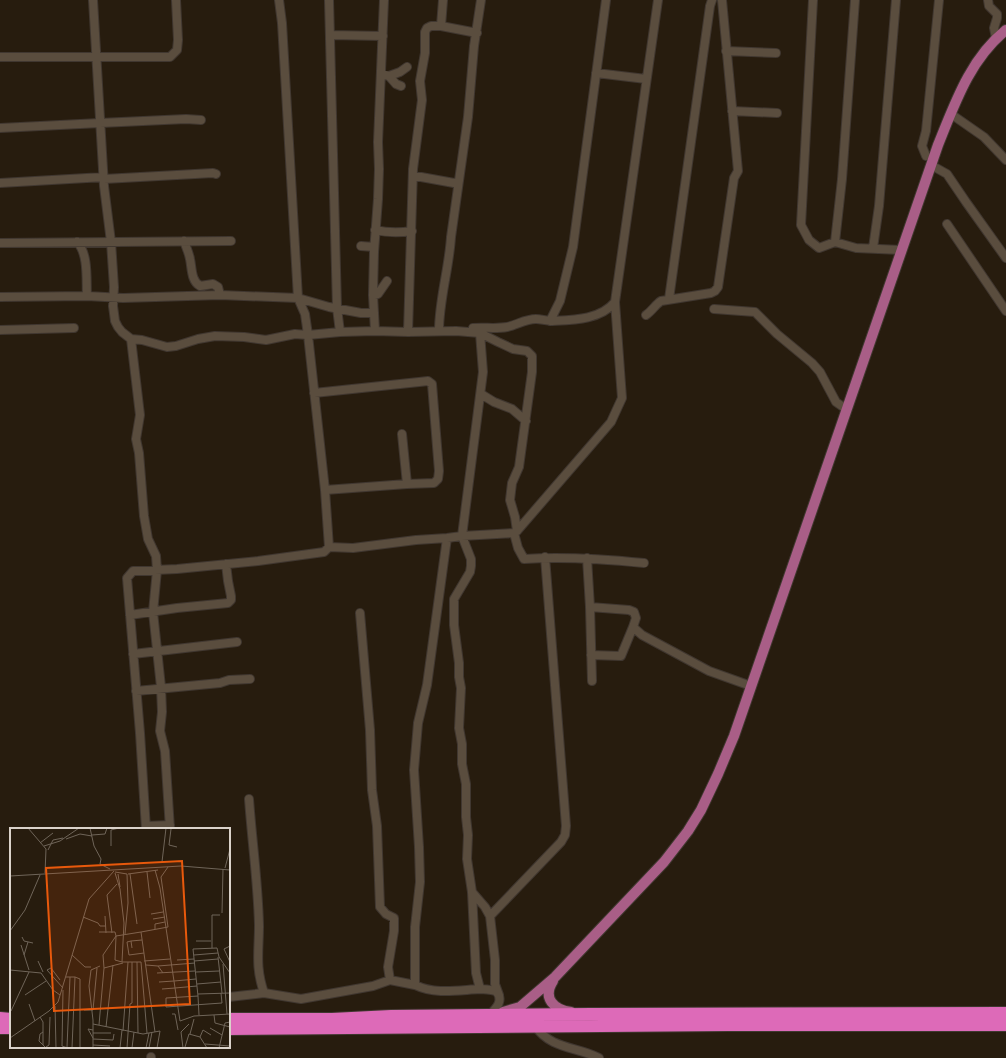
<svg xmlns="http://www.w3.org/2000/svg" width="1006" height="1058" viewBox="0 0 1006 1058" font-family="'Playfair Display',serif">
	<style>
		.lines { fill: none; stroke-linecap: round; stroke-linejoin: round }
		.minor-casing { stroke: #403730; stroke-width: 10 }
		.major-casing { stroke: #403730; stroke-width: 12 }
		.highway-casing { stroke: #403730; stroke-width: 14 }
		.minor { stroke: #5a4d3e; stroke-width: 8 }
		.major { stroke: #a95e87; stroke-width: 10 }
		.highway { stroke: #dd6ab8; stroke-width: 12 }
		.inset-road { fill: none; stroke: #6f6559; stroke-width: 1 }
		.view { fill: #e8590c; fill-opacity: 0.15; stroke: #e8590c; stroke-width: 2 }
		.inset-edge { fill: none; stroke: #dad2ca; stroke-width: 2 }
	</style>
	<rect width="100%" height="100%" fill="#271c0e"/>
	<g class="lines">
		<defs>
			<path id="minor" d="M93,0L104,186L111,242L114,287L113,306L115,321L118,327L122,332L131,339L140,415L136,439L139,453L144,516L148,539L156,556L157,570L153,612L161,687L162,712L160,731L165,751L170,829
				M329,0L337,308L340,332L375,331L408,332L456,331L480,333L483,372L462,536L471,559V566L470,572L454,599V625L459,663V677L461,688L459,728L462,744V764L466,784V817L468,835L467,859L472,892L485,907L490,916L495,960V984L499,995
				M813,0L801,225L809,240L819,248L835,242
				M855,0L842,179L835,242L856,248L901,250
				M988,0L989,6L997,14V18L994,28L996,38
				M441,26L443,0
				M330,35L383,36
				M726,51L776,53
				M0,57H170L177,50L178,40L176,0
				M596,73L646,79
				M381,74L389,76L396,84L401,86
				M389,76L400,72L407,67
				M732,111L777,113
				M951,114L984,137L1006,160
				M100,123L186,119L201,120
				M0,128L100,123
				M926,156L922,146L926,131L939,0
				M931,165L947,174L966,202L1006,258
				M413,177H421L454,183L458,182
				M104,179L213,173L216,174
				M0,183L104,177
				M947,224L1006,311
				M375,230C388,233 399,233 412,231
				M77,242C89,254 86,281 87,296
				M0,243L231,241
				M361,246L374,247
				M873,248L879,206L896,0
				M220,295L298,298L329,307L361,313H374
				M373,295L378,294L387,281
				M0,297L87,296L123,298L220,295L218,287L213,284L200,286C191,281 192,268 190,259C189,253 186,247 184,241
				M669,299L710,6L712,0
				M714,309L755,312L777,334L812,363L820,372L836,402L846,409
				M646,315C652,311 655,305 661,301L711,293L715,291L718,287L734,178L738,171L722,0
				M550,321L560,301L573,247L606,0
				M473,328C484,327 496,329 507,327C517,325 525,319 536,319C541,319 546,321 552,321C573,320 600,320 615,302L658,0
				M0,330L74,328
				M375,331L373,295L374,252L378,199L379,169L378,142L384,0
				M439,331C439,300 449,269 451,237L468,117L474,46L481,0
				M408,332L413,169L422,100L420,81L425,53V32L427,28L431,26H441L477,33
				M480,333L498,342L513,349L527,351L532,356V372L519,467L512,483L510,500L515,517L517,531
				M131,339L142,340L167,347L176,346L198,339L215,336L244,337L266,340L295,334L308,335L340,332
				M314,393L419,382L428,381L432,384L439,471L438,479L434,483L407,484
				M481,394L494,402L512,409L526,421
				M325,490L407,484L402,434
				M514,533L518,548L524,559C564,556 604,559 644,563
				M447,538L427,685L418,723L414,770L419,847L420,882L415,927V985C436,995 459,990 480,989C485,989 491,990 496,991C504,1000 497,1008 489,1015
				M329,547L353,548L416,540L447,538L462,536L514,533L517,531L611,422L622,398L615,302
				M587,558L590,607L592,681
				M590,607L629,610L634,612L636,618L633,627L642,635L709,671L751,686
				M360,613L370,730L372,790L377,826L380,907L386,914L394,918V931L388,967L390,980
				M130,615L177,608L228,603L231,600V596L228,581L226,564
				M133,654L237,642
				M591,655L621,656L633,627
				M136,691L220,683L229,680L250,679
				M249,799C252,841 258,883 259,925C259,952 255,966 264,993
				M146,826L170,825
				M146,829L140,733L127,578L133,571L177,569L258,561L324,552L329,547L325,490L308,335L305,314L298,298L282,23L279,0
				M472,892L476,973L480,989
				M490,916L561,842L565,835L566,826L545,557
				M229,997L264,993L301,999L373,986L390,980L415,985
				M535,1026C552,1050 576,1046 599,1058
				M151,1058V1057"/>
			<path id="major" d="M553,981C542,998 554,1010 571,1012
				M503,1012L520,1007L555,977L664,862L688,831L701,810L718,774L734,736L938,145C955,103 970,59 1006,30"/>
			<path id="highway" d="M0,1018L11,1019
				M229,1019H332L391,1016L591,1014L1006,1013
				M0,1028H11
				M229,1029L728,1025H1006"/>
		</defs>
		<use href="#minor" class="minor-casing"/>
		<use href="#major" class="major-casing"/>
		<use href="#highway" class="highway-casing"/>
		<use href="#minor" class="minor"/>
		<use href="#major" class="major"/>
		<use href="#highway" class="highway"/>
	</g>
	<g transform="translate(10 828)">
		<rect width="220" height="220" fill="#271c0e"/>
		<path class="inset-road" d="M18,0L36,21L35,45M80,0L84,18L91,31L90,36L100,41M161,1L159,17L167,19M82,7L95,6L97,0M56,11L70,6L82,8M30,15L43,5M34,18L50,13L69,0M101,18V2L109,0M38,22L43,12L53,10M152,34L156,0M215,40L220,21M145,42L150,60L170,193L184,188L220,186M105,44L117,46L118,75L115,106M137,44L140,70M105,45L110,61L114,95L112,134H131L137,205M108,46L110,59M118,46L148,42M120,46L127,96M0,48L171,38L220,42M212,85L213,41M141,86L153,84M95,88L96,105M73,89L88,95L90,98H96M143,91L155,89M145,101V96L155,94M0,103L15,82L30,47M89,104H105L106,108M102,105L97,67L107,56M106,108L105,132L112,134M12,109L14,113L23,115M121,113L117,114L119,127L134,125M186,113H201M11,117L19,142M220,118L214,121L220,134M122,120L121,113L132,112M202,120V87H210M14,127L18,114M62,127L75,139H81M184,127L208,125M208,129L212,165M167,132L184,131M28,133L33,144M134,133L160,131M184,133L208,131M127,134L128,205M213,136L217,186M136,137L148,138M94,140L93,127L106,108L131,104M0,142L31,145L43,162L50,167M186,144L209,143M147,145L185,143M153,145L148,138L185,135M56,149H65L62,220M65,149L70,151V220M50,152L41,140L37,142L53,160M164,153L186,151M149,154L164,153M187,156L211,154M165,160L187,158M152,161L165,160M53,162L52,218L58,220M211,165L212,175L156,179V170L188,168L183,121L207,120L209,129L220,145M188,166L220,165M15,167L36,153M188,168L189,187M19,176L25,193M45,178L46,220M74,182H83L87,140M1,183L19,144M162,186H165L168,202M204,187L205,195L220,199M30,189L33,194V204L30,206L29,213L36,220M83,196L133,206L150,203L147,220M89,197L94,140L113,135M96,199L103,137M200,200L212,207M83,202L78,201L83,210M113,203L118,134M33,204V217M145,204L131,104L158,99L151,49L158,39M83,205H101M180,206L184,191M190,209L193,202L201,207M190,209L197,220M0,210L39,183L48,174L79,71L104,43M83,211L103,212L104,206M195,216L220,218M83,217L100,218M36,219L39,217L40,189M57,219L60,149M175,219L179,206L190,209M83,220V192L79,158L81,142L90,138M110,220L112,202M117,220L120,176L122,175V134M122,220L124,204M136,220L139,205M139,220L142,204M173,220L171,204L179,196M209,220L215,195L220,194"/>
		<path class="view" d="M172,33L180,176L44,183L36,40Z"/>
		<rect width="220" height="220" class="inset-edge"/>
	</g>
</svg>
